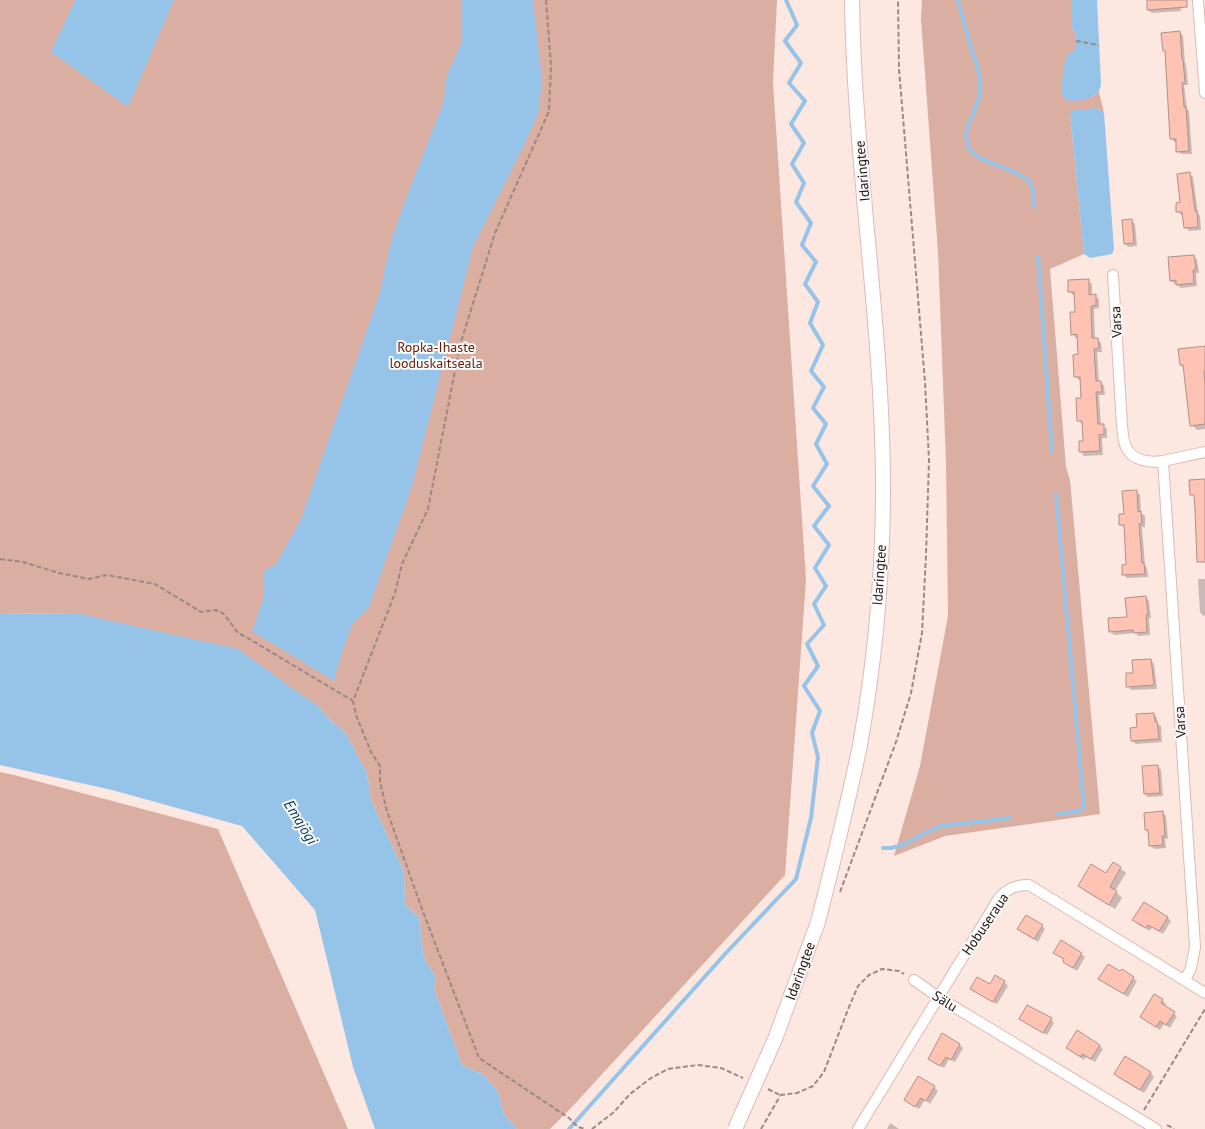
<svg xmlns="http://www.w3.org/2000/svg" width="1205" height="1129" viewBox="0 0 1205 1129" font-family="'PT Sans',sans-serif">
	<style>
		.green { fill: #daaea1 }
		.water { fill: #96c4e9 }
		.shadow { fill: #0003 }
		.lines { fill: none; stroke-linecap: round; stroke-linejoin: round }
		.stream { stroke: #96c4e9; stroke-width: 4 }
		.building { fill: #fec3b2; stroke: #b19188 }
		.minor-casing { stroke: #ddbbb1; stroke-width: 12 }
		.secondary-casing { stroke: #ddbbb1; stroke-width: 16 }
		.path { stroke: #9a8984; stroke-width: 2; stroke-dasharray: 5 2.5; stroke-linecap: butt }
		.minor { stroke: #fff; stroke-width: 10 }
		.secondary { stroke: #fff; stroke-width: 14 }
		.secondary-bridge-casing { stroke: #ddbbb1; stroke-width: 16; stroke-linecap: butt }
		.secondary-bridge { stroke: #fff; stroke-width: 14 }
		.labels { text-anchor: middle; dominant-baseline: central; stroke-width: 4; stroke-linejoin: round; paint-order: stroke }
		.street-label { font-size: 14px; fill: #211511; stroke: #fafafa }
		.park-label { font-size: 14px; fill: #611f0a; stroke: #fafafa }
		.water-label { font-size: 15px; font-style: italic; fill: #053d60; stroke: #fafafa }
	</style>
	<rect width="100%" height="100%" fill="#fde7e1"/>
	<path class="green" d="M0,0H777L773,83L806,580L785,875L571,1108L550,1129H517L504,1114L498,1092L484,1075L462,1065L434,989L436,977L426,962L423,952L419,917L405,905L404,872L371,800L367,773L345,732L327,717L319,707L80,614L0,613Z
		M922,0H1072V29L1076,34V49L1092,97L1099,92L1104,113L1097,108L1070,114L1084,254L1050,269L1066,467L1070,480L1100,814L945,836L894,856L920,766L948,616L946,462L938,252L921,19Z
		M0,772L14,775L218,829L348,1129H0Z"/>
	<path class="water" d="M75,0H174L128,107L51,52Z
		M462,0H533L542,81L538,114L522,149L473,247L412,486L369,607L352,625L342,652L334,681L252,631L263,599V578L265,570L276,564L301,519L380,292L391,241L402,209L443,103L447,75L462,41Z
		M1072,0H1097L1101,84L1099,92C1089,100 1078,102 1065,100L1061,92L1064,66L1067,55L1076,49V34L1072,29Z
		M1097,108L1104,113L1114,249L1112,254L1090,258L1084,254L1070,113L1074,110Z
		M0,613L80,614L238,649L319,707L327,717L345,732L367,773L371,800L404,872L405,905L419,917L423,952L426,962L436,977L434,989L462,1065L484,1075L498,1092L504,1114L517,1129H375L353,1067L315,910L242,826L112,790L0,765Z"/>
	<path class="shadow" d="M1148,0H1180L1181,11L1152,13L1148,10Z
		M1180,32L1183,36L1185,63L1186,64L1188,85H1184L1187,109L1189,111L1192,154H1181L1178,151L1177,142H1174L1171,138L1166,52Z
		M1189,174L1193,177L1198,213L1200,216L1201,230L1189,231L1185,227L1184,215H1181L1178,211L1182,203Z
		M1132,221L1135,224L1137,246L1128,247L1125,243Z
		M1194,256L1197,260L1199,273H1196L1197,286L1181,288L1171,281Z
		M1088,281L1092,284V296H1095L1099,299V308L1094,309L1095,339H1098L1101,343L1102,352H1097L1099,382H1101L1104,386L1105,395H1099L1101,426H1103L1107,429V438H1102L1103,455L1084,456L1081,452L1080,442H1085L1082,424L1079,420L1082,399L1081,380H1079L1076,377L1079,356L1078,338H1076L1072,334L1076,313L1075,295H1073L1070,291Z
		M1205,347V429L1197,430L1192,425L1185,369L1181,365Z
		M1136,491L1140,495L1141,513L1145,516V527H1142L1145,565L1147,568L1148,577L1127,578L1124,575L1128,565L1125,528L1121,524Z
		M1198,579H1205V615L1203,616L1200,612Z
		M1146,597L1149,601L1151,618H1149L1150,635L1138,636L1136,633L1114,635L1110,631L1128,618Z
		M1151,660L1154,664L1157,689L1131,690L1128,686Z
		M1154,714L1157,718V723L1161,726L1162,742L1136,744L1132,741L1138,729Z
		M1158,767L1161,770L1163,796L1148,797L1145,794Z
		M1162,812L1166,816L1168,839H1165L1166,848L1154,849L1151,846L1149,833L1146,830Z
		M1120,868L1126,873L1115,891L1122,898L1115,909L1085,891L1080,886Z
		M1168,918L1171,921L1163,934L1152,927L1150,931L1137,924L1134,920Z
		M1042,926L1045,929L1038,942L1022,932L1019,929Z
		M1055,953L1081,954L1085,957L1077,971L1068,965L1064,962L1065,960Z
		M1122,971L1137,981L1128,997L1104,982L1121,973Z
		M1004,982L1008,986L997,1004L975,992L972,989Z
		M1162,1000L1166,1004L1164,1007L1177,1016L1170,1028L1164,1024L1160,1030L1145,1020L1141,1016Z
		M1020,1019H1051L1054,1023L1047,1035L1024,1022Z
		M1077,1032L1100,1046L1103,1049L1095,1062L1086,1057L1084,1060L1071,1051L1068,1048Z
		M960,1045L963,1048L955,1062L949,1059L944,1068L933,1062Z
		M1126,1058L1151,1073L1154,1077L1144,1093L1119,1078L1115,1074Z
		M919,1078L934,1087L938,1091L930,1104L925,1100L919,1109L909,1103Z
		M890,1123L899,1129H887Z"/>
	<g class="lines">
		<path class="stream" d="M958,0C962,16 967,32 971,48C976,62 982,78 980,93C978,110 959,130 969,148C979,165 1021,168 1031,184C1034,190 1034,200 1034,207
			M1038,257L1052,451
			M1056,494L1084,808L1080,811L1058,814
			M883,848H891L903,845L925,833L941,826L1010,818
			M569,1129L725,954L796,879L811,818L818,757L812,733L820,711L804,686L818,666L807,644L824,625L814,604L826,586L815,568L829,545L814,526L829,506L813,486L827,464L816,444L826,424L813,408L824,387L811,371L823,345L810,323L818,302L805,284L816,262L802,245L811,223L796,202L804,183L792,164L804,143L791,124L805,101L789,83L801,63L785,41L797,25L786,0"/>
	</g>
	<path class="building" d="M1147,0H1187V7L1147,10Z
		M1180,31L1182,60H1183L1185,82L1182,83L1184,107H1186L1189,151L1176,152V139H1170L1165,51H1163L1161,33Z
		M1190,172L1195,211H1197L1198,227L1184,228L1182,212H1176V203L1180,202L1177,174Z
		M1132,219L1134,243L1124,244L1122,220Z
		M1194,255L1196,270H1193L1194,283L1176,285V280L1170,281L1168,257Z
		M1089,279V295L1096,294V305L1091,306L1092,338H1098L1099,348L1094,349L1096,381H1101L1102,392H1096L1098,424H1104V434L1099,435L1100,451L1079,452V441H1083L1082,421H1077L1076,398H1081L1080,377H1074L1073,355L1078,354L1077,334L1071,335L1070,312H1075L1074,292H1068V280Z
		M1205,346V371H1204L1205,384V424L1190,426L1183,365H1180L1178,349Z
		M1205,479V562H1197L1195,509L1194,495H1190L1189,480Z
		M1137,490L1138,512L1141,511L1142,523L1139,524L1142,563H1144L1145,574L1122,575V565L1126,564L1124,525H1119V514H1124L1122,491Z
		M1146,596L1148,615H1146L1147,632L1134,633L1133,630L1109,632L1108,618L1127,617L1125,598Z
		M1151,659L1154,685L1126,687V673H1133L1132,660Z
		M1154,713L1155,722L1157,721L1159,739L1131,741L1130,728L1137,727L1136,714Z
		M1158,765L1160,793L1144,794L1142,766Z
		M1163,811L1165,836H1162L1163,845L1149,846L1148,830H1145L1144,813Z
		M1113,862L1121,867L1110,887L1117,891L1109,905L1078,886L1091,864L1106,873Z
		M1144,902L1168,917L1159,931L1148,925L1146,928L1132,920Z
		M1026,915L1043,925L1034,939L1017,929Z
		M1061,940L1082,953L1073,968L1063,962L1064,959L1053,953Z
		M1108,964L1120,971L1122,969L1134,977L1124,994L1098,979Z
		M995,975L1005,981L993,1002L970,989L977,977L990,984Z
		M1154,994L1163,999L1161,1003L1175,1012L1166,1025L1160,1021L1156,1027L1140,1017Z
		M1027,1005L1052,1018L1043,1033L1019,1019Z
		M1077,1030L1100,1045L1091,1059L1082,1054L1081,1057L1066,1048Z
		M942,1033L960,1044L951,1060L946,1057L940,1066L928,1059Z
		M1125,1056L1151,1072L1140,1090L1114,1074Z
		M918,1076L935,1086L926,1101L921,1098L915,1107L904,1100Z"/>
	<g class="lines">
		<defs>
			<path id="minor" d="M1198,0L1205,93
				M1113,275L1122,426C1123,433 1123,441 1126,447C1132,461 1150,463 1163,461
				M914,980L938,997L1156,1129
				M1185,980L1191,968L1195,947L1163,461L1205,452
				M858,1129L999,898C1008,888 1016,885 1029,885L1205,993"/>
			<path id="secondary" d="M818,922C833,863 848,804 860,745C875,661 883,574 883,489C883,325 854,163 852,0"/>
		</defs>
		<use href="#minor" class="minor-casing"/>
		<use href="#secondary" class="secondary-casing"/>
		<path class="path" d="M546,0L551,66L549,111L495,233L460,345L428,509L402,564L395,593L353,701L356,715L371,752L380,766V781L386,808L422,909L479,1058L569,1118L578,1127L586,1129
			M1076,41L1099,45
			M0,559L23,562L59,573L89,579L107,575L155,584L201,612L216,610L224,614L238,633L246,637L353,701
			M840,892L896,742L911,693L922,633L926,555L929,460L925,382L899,69L898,0
			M768,1089L780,1095
			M780,1095L797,1093L813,1086L824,1072L849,1007L858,986L869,975L882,969L899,971L904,974
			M1144,1110L1205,1009
			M1167,1125L1174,1129
			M592,1129L614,1112L630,1094L651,1078L668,1069L698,1065L721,1068L743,1078
			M761,1129L780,1096"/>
		<use href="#minor" class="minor"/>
		<use href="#secondary" class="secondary"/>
		<defs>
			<path id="secondary-bridge" d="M735,1129L775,1039L818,922"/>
		</defs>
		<use href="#secondary-bridge" class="secondary-bridge-casing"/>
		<use href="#secondary-bridge" class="secondary-bridge"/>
	</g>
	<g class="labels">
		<g class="street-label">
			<text transform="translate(862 171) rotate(-95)">Idaringtee</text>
			<text transform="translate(1116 322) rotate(-93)">Varsa</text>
			<text transform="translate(879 575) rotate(-86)">Idaringtee</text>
			<text transform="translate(1180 722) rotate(-94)">Varsa</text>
			<text transform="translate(985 924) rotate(-56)">Hobuseraua</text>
			<text transform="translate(800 971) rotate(-70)">Idaringtee</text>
			<text transform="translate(945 1001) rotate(32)">Sälu</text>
		</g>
		<g class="park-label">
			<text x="436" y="347">Ropka-Ihaste<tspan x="436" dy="16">looduskaitseala</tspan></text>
		</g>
		<g class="water-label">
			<text transform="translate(301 822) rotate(58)">Emajõgi</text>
		</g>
	</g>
</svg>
